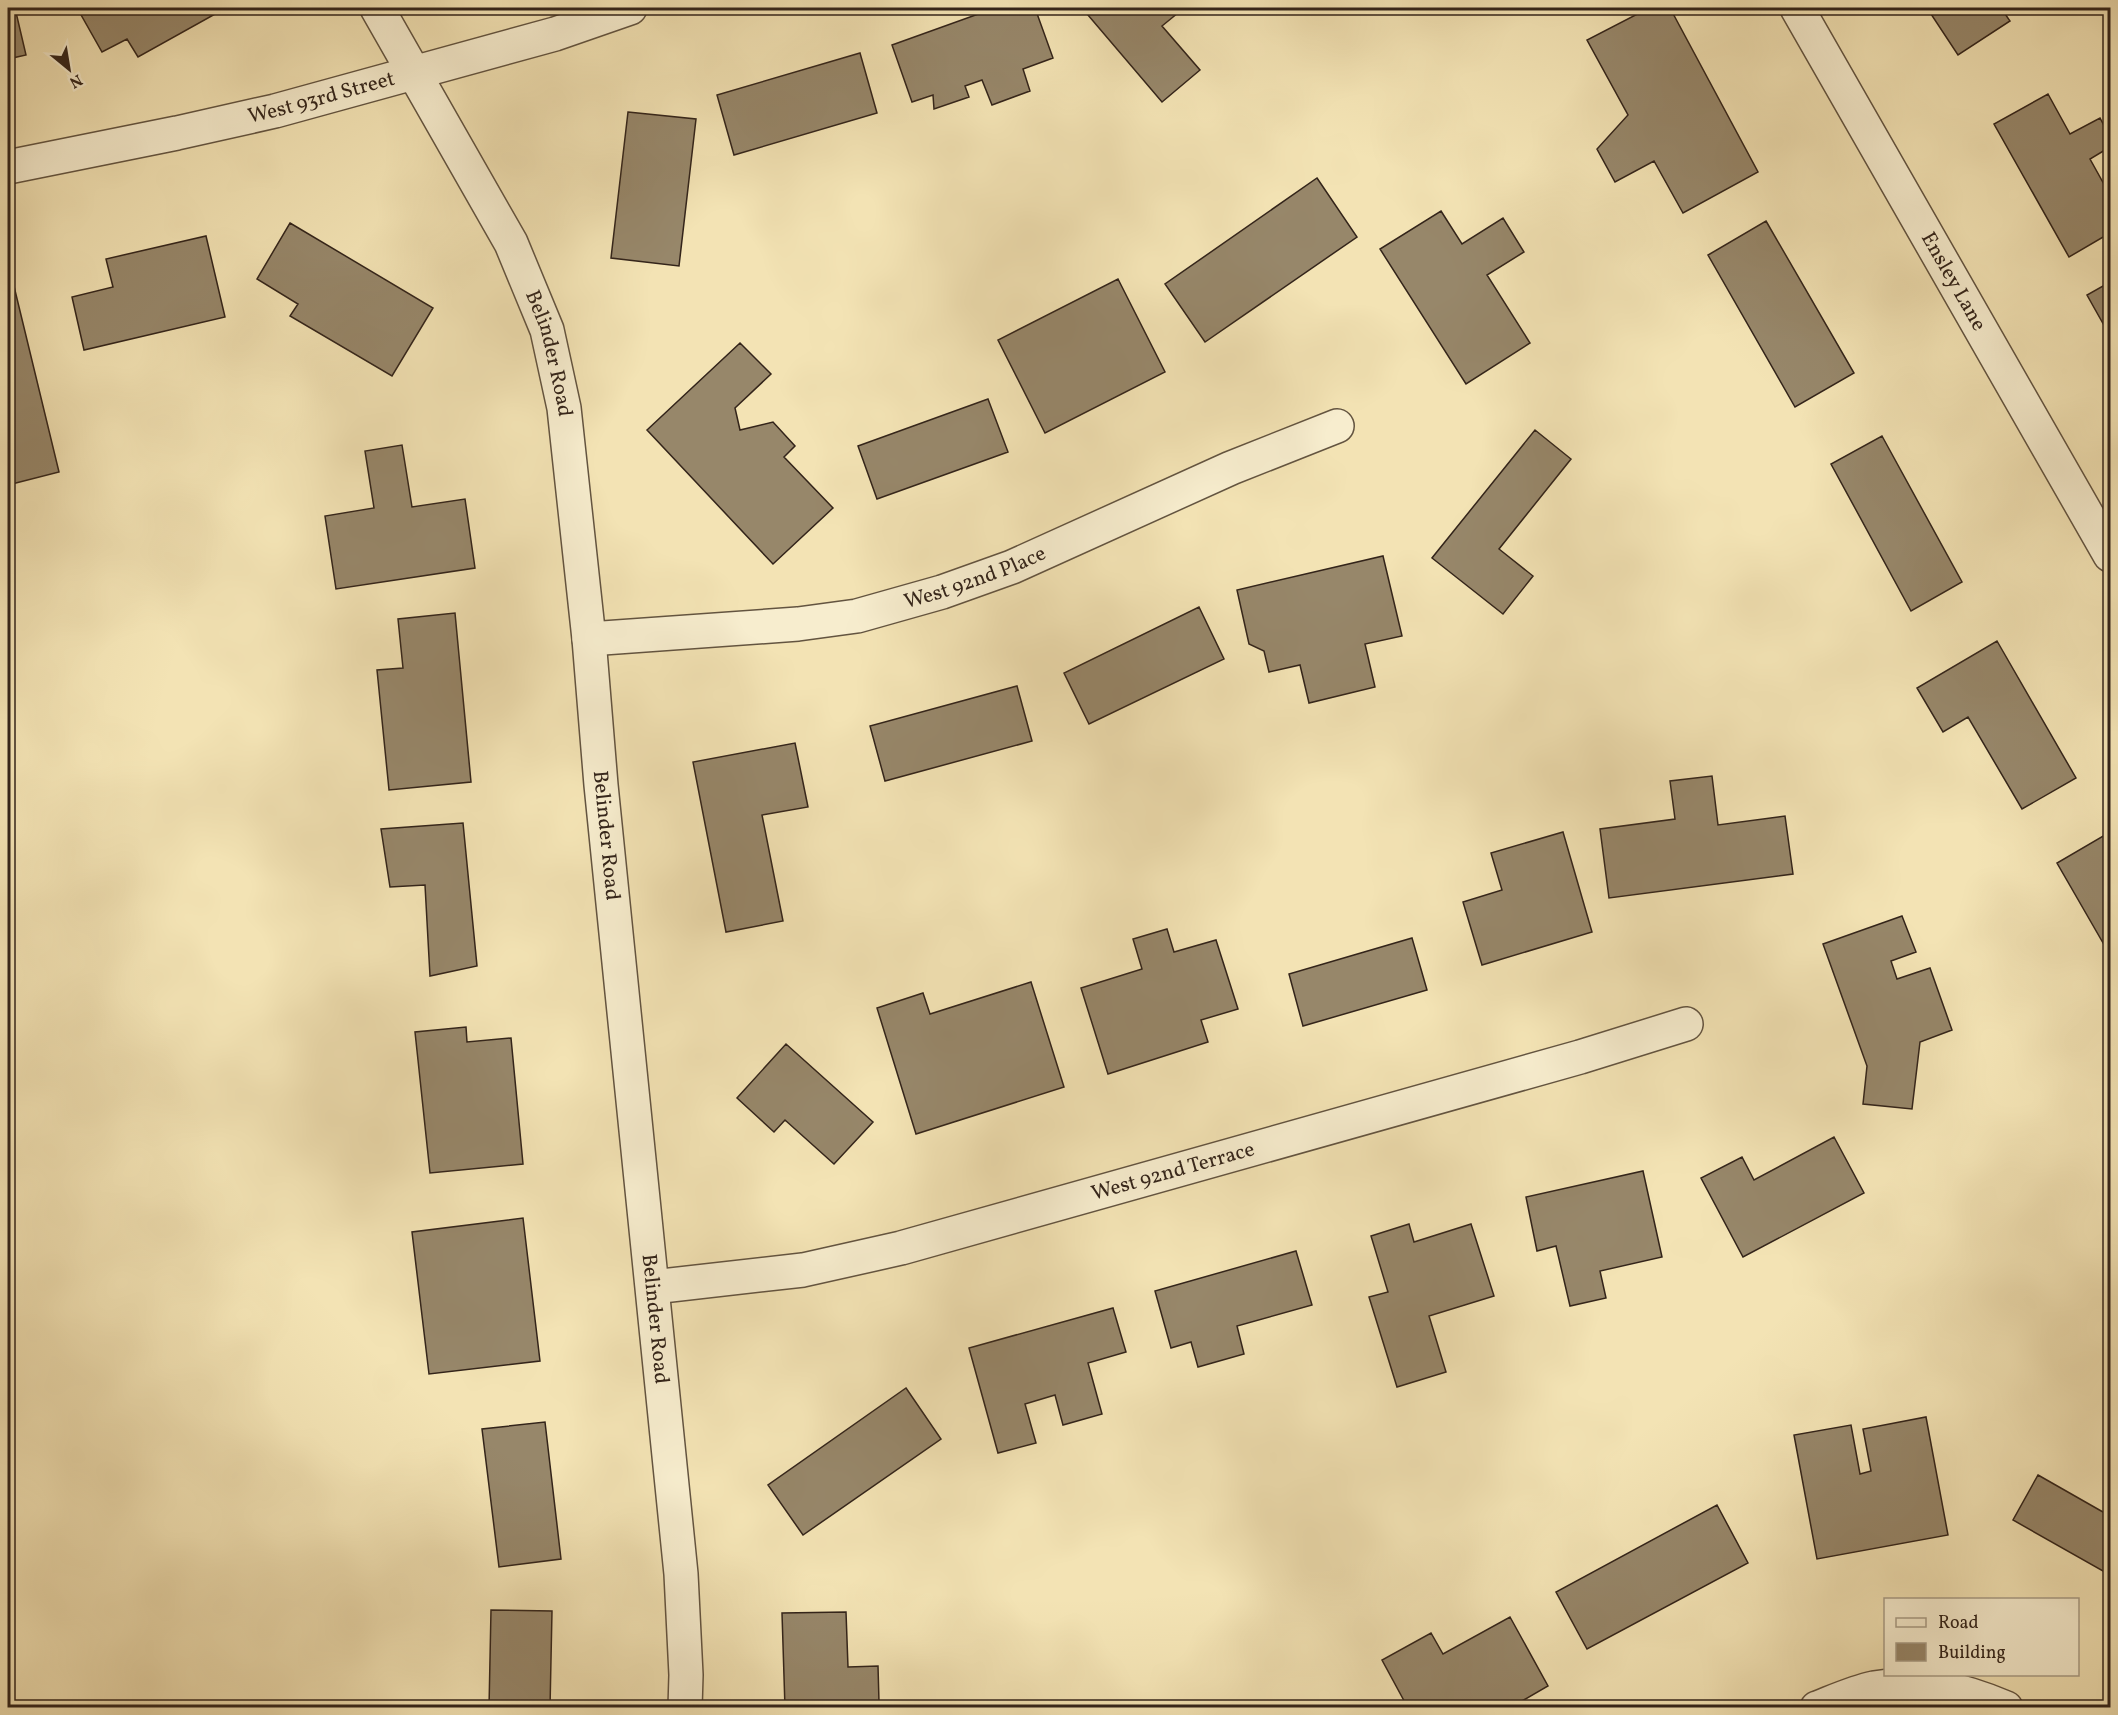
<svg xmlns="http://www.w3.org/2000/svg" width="2118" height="1715" viewBox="0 0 2118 1715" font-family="Vollkorn,serif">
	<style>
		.building { fill: #97876a; stroke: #33241a; stroke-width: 1.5 }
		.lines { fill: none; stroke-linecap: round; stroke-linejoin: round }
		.minor-casing { stroke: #635440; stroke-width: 36 }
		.minor { stroke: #f7edce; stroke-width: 33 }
		.labels { text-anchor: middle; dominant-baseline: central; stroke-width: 4.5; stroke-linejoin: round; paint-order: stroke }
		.street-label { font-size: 21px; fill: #33241a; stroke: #f7edce }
	</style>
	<rect width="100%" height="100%" fill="#f3e3b4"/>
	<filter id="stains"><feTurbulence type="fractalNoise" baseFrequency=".00333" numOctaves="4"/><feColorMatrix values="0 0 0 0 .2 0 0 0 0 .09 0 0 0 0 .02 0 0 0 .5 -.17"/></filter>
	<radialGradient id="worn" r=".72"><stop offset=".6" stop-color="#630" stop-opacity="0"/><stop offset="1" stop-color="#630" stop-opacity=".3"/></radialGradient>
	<path class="building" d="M8,8H15L26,55L8,59Z
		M90,8H226L138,57L127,39L102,52L80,13Z
		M995,8H1035L1053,58L1023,69L1030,91L992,105L982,80L965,86L969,97L934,109L933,95L912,102L892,45Z
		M1082,8H1184L1162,26L1200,70L1162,102Z
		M1649,8H1670L1758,172L1683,213L1654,161L1615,182L1597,149L1628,115L1587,40Z
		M1927,8H2001L2010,21L1958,55Z
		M860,53L877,113L734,155L717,95Z
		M2048,94L2070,134L2100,118L2110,137V147L2090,159L2105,186L2110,183V233L2069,257L1994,124Z
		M628,112L696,119L679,266L611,258Z
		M1317,178L1357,237L1205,342L1165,284Z
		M1441,211L1462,244L1503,218L1524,252L1487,275L1530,343L1466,384L1380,249Z
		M1766,221L1854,373L1795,407L1708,255Z
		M290,223L433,308L392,376L290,316L298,304L257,279Z
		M206,236L225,317L84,350L72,297L113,287L106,259Z
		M12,278L59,472L8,485V279Z
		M1118,279L1165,372L1045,433L998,340Z
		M2110,282V336L2087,295Z
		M740,343L771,374L735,408L740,430L773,422L795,446L784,457L833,508L773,564L647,430Z
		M988,399L1008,452L877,499L858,446Z
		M1535,430L1571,459L1499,549L1533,576L1503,614L1432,558Z
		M1882,436L1962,582L1911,611L1831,464Z
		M402,445L412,507L465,499L475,568L336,589L325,516L374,508L365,451Z
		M1383,556L1402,636L1365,644L1375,687L1309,703L1300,665L1269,672L1264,651L1249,644L1237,590Z
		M1199,607L1224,659L1089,724L1064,673Z
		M455,613L471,782L389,790L377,670L403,668L398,619Z
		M1997,641L2076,778L2022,809L1968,717L1943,732L1917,688Z
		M1017,686L1032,741L885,781L870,726Z
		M795,743L808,807L762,815L783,921L726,932L693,762Z
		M1712,776L1718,825L1785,816L1793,874L1609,898L1600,829L1675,819L1670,781Z
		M463,823L477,966L430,976L425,885L390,887L381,829Z
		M1563,832L1592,932L1482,965L1463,902L1502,890L1491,853Z
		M2110,832V955L2057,863Z
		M1902,916L1916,952L1891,961L1897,979L1930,968L1952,1030L1920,1042L1912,1109L1863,1104L1867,1066L1823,944Z
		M1167,929L1174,952L1216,940L1238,1009L1201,1020L1208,1042L1108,1074L1081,988L1142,969L1133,939Z
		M1412,938L1427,990L1303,1026L1289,974Z
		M1031,982L1064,1087L916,1134L877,1008L923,993L930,1014Z
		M466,1027L467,1042L511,1038L523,1164L430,1173L415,1032Z
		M786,1044L873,1122L834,1164L785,1120L774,1132L737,1098Z
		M1834,1137L1864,1193L1743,1257L1701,1178L1742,1157L1754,1180Z
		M1643,1171L1662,1257L1600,1271L1606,1298L1570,1306L1556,1246L1537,1251L1526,1197Z
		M523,1218L540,1361L429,1374L412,1232Z
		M1409,1224L1414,1242L1471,1224L1494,1296L1429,1316L1446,1372L1397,1387L1369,1297L1388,1292L1371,1236Z
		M1296,1251L1312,1305L1237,1326L1244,1354L1198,1367L1191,1342L1171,1348L1155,1291Z
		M1113,1308L1126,1352L1088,1363L1102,1414L1063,1425L1055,1395L1025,1404L1036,1443L998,1453L969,1348Z
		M906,1388L941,1439L803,1535L768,1485Z
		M1926,1417L1948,1535L1817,1559L1794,1435L1851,1425L1860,1474L1871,1471L1863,1429Z
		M545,1422L561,1559L499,1567L482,1429Z
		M2038,1475L2110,1516V1575L2013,1520Z
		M1717,1505L1748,1563L1587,1649L1556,1592Z
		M491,1610L552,1611L550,1708H489Z
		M846,1612L848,1667L878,1666L879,1702L862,1708H785L782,1613Z
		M1510,1617L1548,1686L1510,1708H1408L1382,1660L1431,1633L1443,1654Z"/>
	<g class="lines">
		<defs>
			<g id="minor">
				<path id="s1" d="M377,8L511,243L547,330L564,408L589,639L601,785L681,1574L686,1675L685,1708"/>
				<path id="s2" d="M1797,8L2110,555"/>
				<path id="s3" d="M8,167L177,133L275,111L555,34L630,8"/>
				<path id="s4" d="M589,639L798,624L857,616L942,592L1012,567L1231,468L1337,426"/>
				<path id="s5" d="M653,1287L803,1270L901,1248L1580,1057L1686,1024"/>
				<path d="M1817,1708C1835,1701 1855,1692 1874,1688C1922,1680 1962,1689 2006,1708"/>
			</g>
		</defs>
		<use href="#minor" class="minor-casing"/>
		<use href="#minor" class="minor"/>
	</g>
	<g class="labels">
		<g class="street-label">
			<text stroke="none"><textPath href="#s3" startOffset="321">West 93rd Street</textPath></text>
			<text stroke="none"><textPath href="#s2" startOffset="315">Ensley Lane</textPath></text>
			<text stroke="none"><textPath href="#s1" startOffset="388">Belinder Road</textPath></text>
			<text stroke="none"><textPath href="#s4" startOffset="393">West 92nd Place</textPath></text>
			<text stroke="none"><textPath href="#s1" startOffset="874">Belinder Road</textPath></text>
			<text stroke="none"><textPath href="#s5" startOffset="534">West 92nd Terrace</textPath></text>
			<text stroke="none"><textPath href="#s1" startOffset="1360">Belinder Road</textPath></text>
		</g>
	</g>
	<rect width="2118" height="1715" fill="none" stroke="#f3e3b4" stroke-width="30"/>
	<rect x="9" y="9" width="2100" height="1697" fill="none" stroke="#33241a" stroke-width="3"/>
	<rect x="15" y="15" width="2088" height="1685" fill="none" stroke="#33241a" stroke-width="1.5"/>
	<rect x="1884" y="1598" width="195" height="78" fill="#f7edce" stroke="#a99d86" stroke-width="1.5"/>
	<rect x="1896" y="1618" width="30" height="9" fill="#f7edce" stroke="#a99d86" stroke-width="1.5"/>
	<text x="1938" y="1628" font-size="18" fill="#33241a">Road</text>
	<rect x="1896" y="1643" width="30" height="18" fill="#97876a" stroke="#a99d86" stroke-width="1.5"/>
	<text x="1938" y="1658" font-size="18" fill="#33241a">Building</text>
	<g transform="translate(69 69) rotate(150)" stroke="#f7edce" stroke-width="4.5" paint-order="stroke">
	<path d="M0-4.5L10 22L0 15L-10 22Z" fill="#33241a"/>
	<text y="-9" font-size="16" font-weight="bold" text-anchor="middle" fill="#33241a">N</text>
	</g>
	<rect width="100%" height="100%" filter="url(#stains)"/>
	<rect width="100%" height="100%" fill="url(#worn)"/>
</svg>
